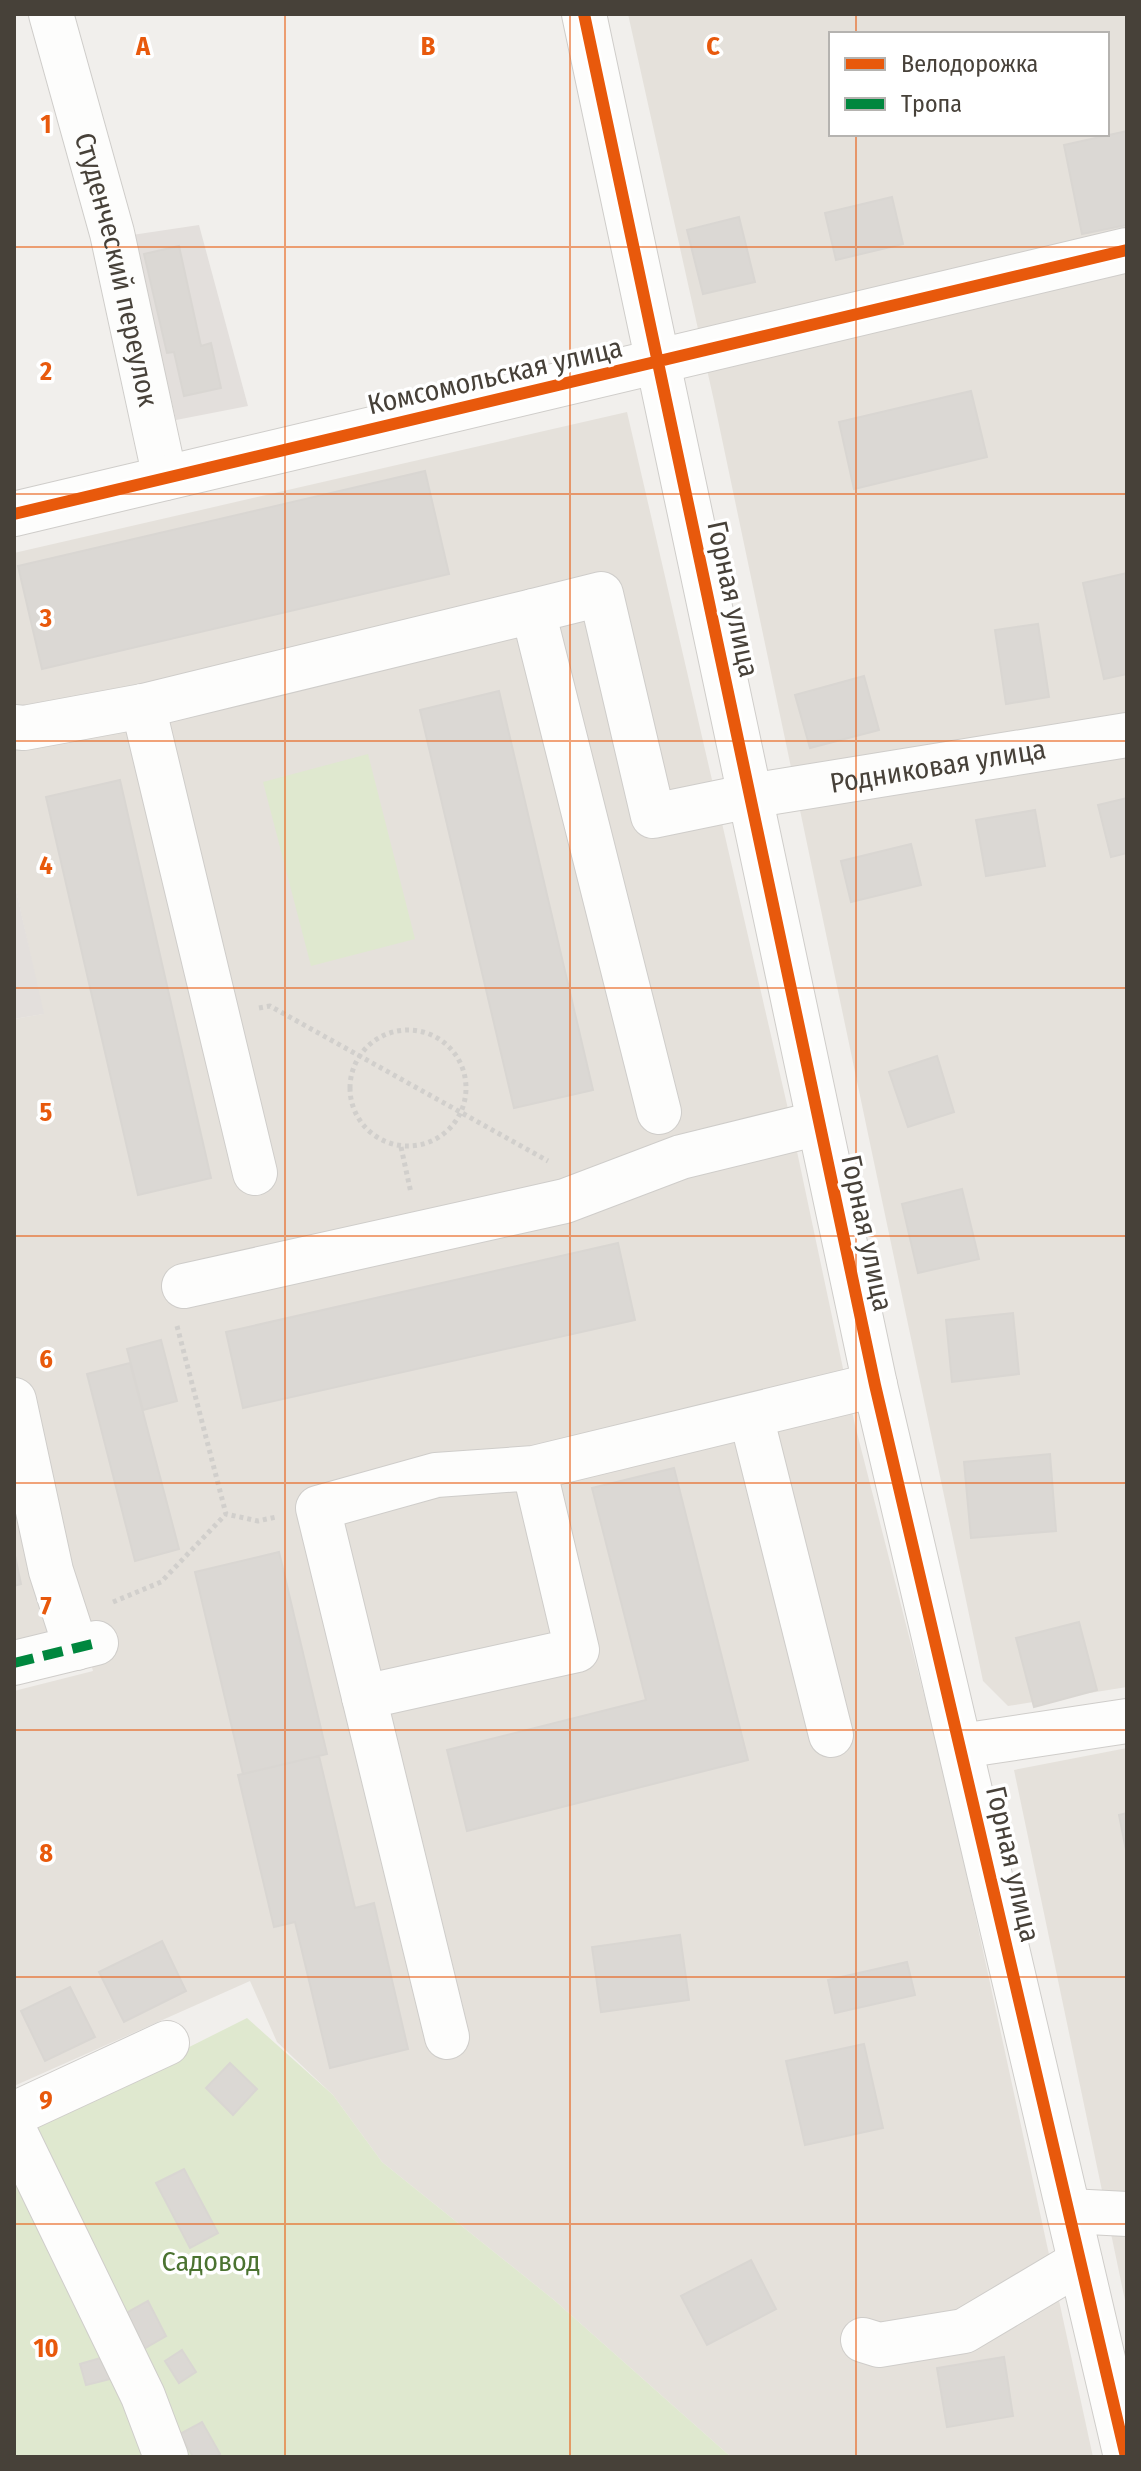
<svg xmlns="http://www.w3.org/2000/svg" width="1141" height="2471" viewBox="0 0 1141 2471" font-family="'Fira Sans Condensed',sans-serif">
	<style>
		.residential { fill: #e5e1db; fill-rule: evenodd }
		.industrial { fill: #e3dfdc }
		.green { fill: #dfe8cf }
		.building { fill: #dbd8d4; stroke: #d9d6d2; stroke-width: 2 }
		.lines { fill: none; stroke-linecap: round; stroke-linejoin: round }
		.minor-casing { stroke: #cfcdca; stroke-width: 46 }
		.path { stroke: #d1cfcc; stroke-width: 5; stroke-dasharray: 4 4; stroke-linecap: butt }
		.minor { stroke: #fdfdfc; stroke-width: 44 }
		.quiet { stroke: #00873e; stroke-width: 10; stroke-dasharray: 20 10; stroke-linecap: butt }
		.cycleway-casing { stroke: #fff; stroke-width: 17 }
		.cycleway { stroke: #e8590c; stroke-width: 12 }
		.grid { fill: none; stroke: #e8590c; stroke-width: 2; stroke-opacity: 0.55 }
		.labels { text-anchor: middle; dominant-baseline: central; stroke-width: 7; stroke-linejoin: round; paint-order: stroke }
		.street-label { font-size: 28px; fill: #474139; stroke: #fff }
		.park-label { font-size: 28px; fill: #4b7331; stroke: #fff }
		.grid-label { font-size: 26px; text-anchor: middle; font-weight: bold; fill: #e8590c; stroke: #fff; stroke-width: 7; stroke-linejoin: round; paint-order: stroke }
	</style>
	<rect width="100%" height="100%" fill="#f1efec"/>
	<path class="residential" d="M628,14H1127V1687L1008,1706L983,1681L714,401ZM831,34H1107V134H831Z
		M627,412L788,1109L855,1425L947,1785L1093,2457H731L554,2300L382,2162L333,2095L277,2042L250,1981L14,2086V1691L93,1671L82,1631L14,1647V1019L43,1014L14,881V553Z
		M1127,1748V2310L1014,1770Z"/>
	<path class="industrial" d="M199,225L248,406L176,420L132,235Z
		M14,881L44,1014L14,1019Z"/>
	<path class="green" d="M368,754L415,939L311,966L263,782Z
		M247,2018L333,2095L382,2162L554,2300L731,2457H14V2135Z"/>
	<path class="building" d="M1127,131V225L1082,234L1064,145Z
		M892,197L903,244L836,260L825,213Z
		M739,217L755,282L703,294L687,230Z
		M179,246L201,346L211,343L221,388L184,396L174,352L167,353L144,254Z
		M971,391L987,457L854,489L839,422Z
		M425,471L449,574L42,669L18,566Z
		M1127,573V674L1104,679L1083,583Z
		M1038,624L1049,697L1006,704L995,630Z
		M864,676L879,730L810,748L795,695Z
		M499,691L593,1090L514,1108L420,710Z
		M120,780L211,1178L138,1195L46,797Z
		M1127,798V853L1111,857L1098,805Z
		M1035,810L1045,866L986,876L976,820Z
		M911,844L921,885L851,902L841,861Z
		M937,1056L954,1112L908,1127L889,1072Z
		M962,1189L979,1259L918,1273L902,1204Z
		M618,1243L635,1320L243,1408L226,1332Z
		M1013,1313L1019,1374L952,1382L946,1320Z
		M161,1340L177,1401L143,1410L127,1349Z
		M130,1363L179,1549L135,1561L87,1374Z
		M1050,1454L1056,1531L971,1538L964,1462Z
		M674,1468L748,1760L467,1831L447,1750L646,1700L592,1488Z
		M14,1551L21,1584L14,1586Z
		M279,1552L327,1754L243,1774L195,1572Z
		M1079,1622L1097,1690L1034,1707L1016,1638Z
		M319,1756L355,1908L374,1903L408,2049L330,2068L295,1922L274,1927L238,1775Z
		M1127,1813V1855L1119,1815Z
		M680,1935L689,2000L601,2012L592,1947Z
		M162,1941L186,1991L124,2022L99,1972Z
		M907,1962L915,1995L835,2013L828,1980Z
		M70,1987L95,2037L45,2061L21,2011Z
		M864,2044L883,2128L805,2145L786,2061Z
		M230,2063L257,2089L233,2115L206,2088Z
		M184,2169L218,2233L190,2248L156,2183Z
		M751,2260L776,2309L707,2345L681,2296Z
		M148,2301L166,2336L140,2351L121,2316Z
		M182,2350L196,2372L179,2383L165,2361Z
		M104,2357L110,2379L86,2385L80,2364Z
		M1004,2357L1013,2416L947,2427L937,2368Z
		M202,2422L220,2454L216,2457H193L180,2434Z"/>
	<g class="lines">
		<defs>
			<g id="minor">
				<path id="s1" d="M51,14L112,233L165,478"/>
				<path d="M584,14L875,1385L1126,2457"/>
				<path d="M14,514L1127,250"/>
				<path d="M143,706L255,1173"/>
				<path d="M14,727L24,728L143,706L533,611"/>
				<path id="s2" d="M659,1112L533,611L601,594L653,816L750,796L1127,735"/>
				<path d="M184,1286L565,1201L681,1157L819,1123"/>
				<path d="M14,1400L51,1571L76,1648"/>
				<path d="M751,1416L831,1735"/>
				<path d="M534,1468L577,1650L364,1697L318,1508L436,1475L534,1468L875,1385"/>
				<path d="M14,1663L96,1643"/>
				<path d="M364,1697L447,2037"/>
				<path d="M961,1746L1127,1721"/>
				<path d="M14,2114L167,2043"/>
				<path d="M14,2130L143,2396L166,2457"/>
				<path d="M1069,2211L1127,2214"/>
				<path d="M863,2340L879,2345L964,2331L1080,2262"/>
			</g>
		</defs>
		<use href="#minor" class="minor-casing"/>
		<path class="path" d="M259,1008L270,1006L548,1161
			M350 1088a58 58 0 1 1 116 0a58 58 0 1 1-116 0Z
			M401,1147L411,1193
			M177,1326L226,1514L258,1521L276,1517
			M113,1602L161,1582L226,1514"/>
		<use href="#minor" class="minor"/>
		<path class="quiet" d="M14,1663L96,1643"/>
		<defs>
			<path id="cycleway" d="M584,14L875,1385L1126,2457
				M14,514L1127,250"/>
		</defs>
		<use href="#cycleway" class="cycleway-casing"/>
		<use href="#cycleway" class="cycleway"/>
	</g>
	<path class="grid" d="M285,14V2457M570,14V2457M856,14V34M856,134V2457M14,247H1127M14,494H1127M14,741H1127M14,988H1127M14,1236H1127M14,1483H1127M14,1730H1127M14,1977H1127M14,2224H1127"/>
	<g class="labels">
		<g class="street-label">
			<text stroke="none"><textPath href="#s1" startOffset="264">Студенческий переулок</textPath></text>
			<text transform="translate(495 376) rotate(-13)">Комсомольская улица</text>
			<text transform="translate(733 599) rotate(78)">Горная улица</text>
			<text stroke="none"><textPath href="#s2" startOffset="1104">Родниковая улица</textPath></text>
			<text transform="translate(867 1233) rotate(78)">Горная улица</text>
			<text transform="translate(1013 1864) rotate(77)">Горная улица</text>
		</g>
		<g class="park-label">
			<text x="211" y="2261">Садовод</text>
		</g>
	</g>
	<g class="grid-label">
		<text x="143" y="55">A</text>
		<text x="428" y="55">B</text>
		<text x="713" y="55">C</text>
		<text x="46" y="133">1</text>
		<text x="46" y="380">2</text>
		<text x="46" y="627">3</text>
		<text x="46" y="874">4</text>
		<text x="46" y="1121">5</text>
		<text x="46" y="1368">6</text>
		<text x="46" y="1615">7</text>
		<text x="46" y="1862">8</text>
		<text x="46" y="2109">9</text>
		<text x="46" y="2357">10</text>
	</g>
	<rect width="1141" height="2471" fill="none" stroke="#474139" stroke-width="32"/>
	<rect x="829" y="32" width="280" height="104" fill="#ffffff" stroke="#b5b3b0" stroke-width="2"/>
	<rect x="845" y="58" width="40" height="12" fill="#e8590c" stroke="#b5b3b0" stroke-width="2"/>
	<text x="901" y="72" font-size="24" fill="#474139">Велодорожка</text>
	<rect x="845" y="98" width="40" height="12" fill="#00873e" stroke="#b5b3b0" stroke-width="2"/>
	<text x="901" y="112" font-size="24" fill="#474139">Тропа</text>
</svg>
